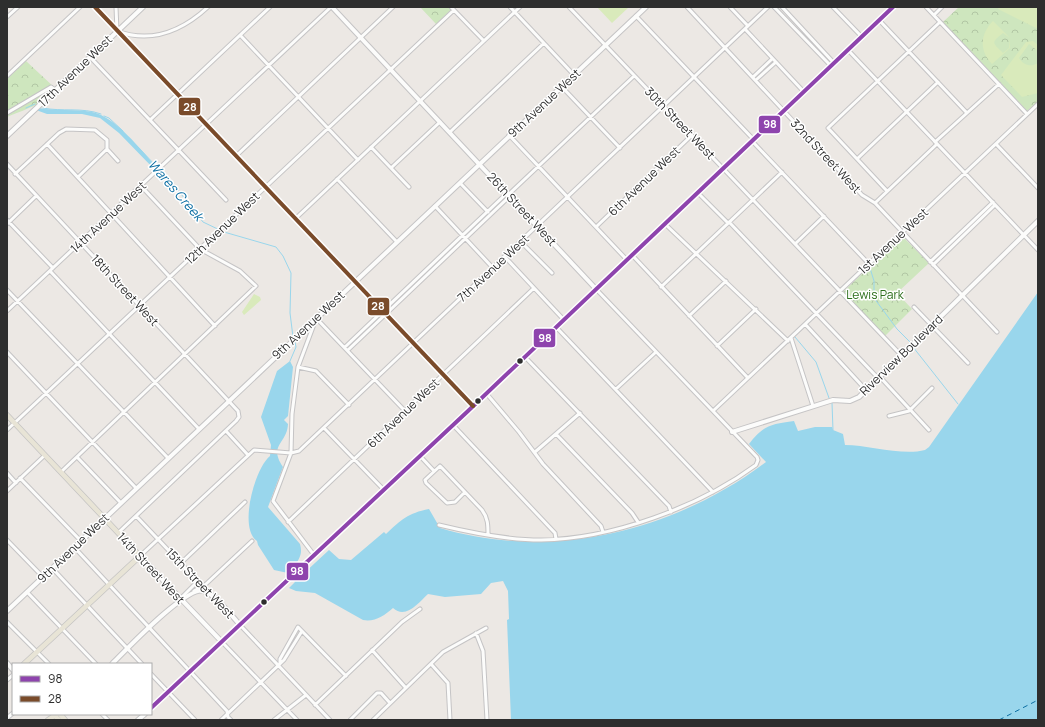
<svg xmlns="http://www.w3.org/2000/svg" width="1045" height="727" viewBox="0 0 1045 727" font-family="Manrope,sans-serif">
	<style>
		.park { fill: url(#park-crowns) }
		.pitch { fill: #d9eabb; fill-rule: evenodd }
		.water { fill: #99d6ec }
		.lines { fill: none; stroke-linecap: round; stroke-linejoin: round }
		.stream { stroke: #99d6ec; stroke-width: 1 }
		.ferry { stroke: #0d6fa3; stroke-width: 1; stroke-dasharray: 5 4; stroke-linecap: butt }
		.street-casing { stroke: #c5c4c5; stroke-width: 5 }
		.secondary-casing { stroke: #c5c4c5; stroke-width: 6 }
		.primary-casing { stroke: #c6c5c4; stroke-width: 6 }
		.street { stroke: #fcfcfb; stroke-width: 3 }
		.secondary { stroke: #fcfcfb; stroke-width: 4 }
		.primary { stroke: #e8e4d6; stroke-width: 4.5 }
		.bus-1-casing { stroke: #fff; stroke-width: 7 }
		.bus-2-casing { stroke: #fff; stroke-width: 7 }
		.bus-1 { stroke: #8e44ad; stroke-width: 4 }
		.bus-2 { stroke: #7a4b2a; stroke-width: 4 }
		.bus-dot { fill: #2e2e2e; stroke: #fff; stroke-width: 1.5 }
		.labels { text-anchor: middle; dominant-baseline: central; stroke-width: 3; stroke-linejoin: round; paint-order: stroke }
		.street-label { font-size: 12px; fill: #2e2e2e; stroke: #fff }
		.park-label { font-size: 12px; fill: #2c6e1b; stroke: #fff }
		.water-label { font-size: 13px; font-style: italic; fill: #0d6fa3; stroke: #fff }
		.line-badge { stroke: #fff; stroke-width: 1.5 }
		.badge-label { font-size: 11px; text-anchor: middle; font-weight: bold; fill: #fff }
	</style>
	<defs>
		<pattern id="park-crowns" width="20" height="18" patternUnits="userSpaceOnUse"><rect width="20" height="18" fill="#cee6be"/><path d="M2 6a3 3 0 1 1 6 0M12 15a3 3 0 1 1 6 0" fill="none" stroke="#b1c6a4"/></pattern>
	</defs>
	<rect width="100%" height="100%" fill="#ece8e4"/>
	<path class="park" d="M420,7H448L451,10L436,24Z
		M959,7H1038V101L1027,111L943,22Z
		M26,61L55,88L51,86L7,111V79Z
		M52,89C46,105 22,110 7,117V115Z
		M902,236L929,263L897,293L912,309L885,336L843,292Z"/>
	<path class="pitch" d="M597,7H629L612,23Z
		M999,7H1038V29L998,9Z
		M993,21L1010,38V48L992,64C979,51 980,34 993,21ZM1003,33L1010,38L1009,48L1003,53C993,43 990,43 1003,33Z
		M1033,41L1038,45V51L1029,44L1019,58C1024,66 1031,67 1038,63V93L1022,97L1001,75L1026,42Z
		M254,294L260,297L261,300L244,315L242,312Z"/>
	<path class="water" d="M39,108C57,111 74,109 92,112C116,117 141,150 157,168L155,170L119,133L100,118L82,114H47L36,110Z
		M1038,292V720H511L507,620L509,619L508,591L503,581L491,583L481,594L445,597L428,594C419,602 406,620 393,608C384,616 375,622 363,620L315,593L296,591L289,588L295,582L288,573L274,570L258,545L257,541C238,528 255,468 270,456L271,445L261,417L277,371L290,361L293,367L288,416L284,420L288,424C287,444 268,445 283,467L268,507L300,544C303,554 299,559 294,567L302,575L329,550L339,559L351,560L384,532L386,534C401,520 408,513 429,509L440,528C551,561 673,532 766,462L749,444C763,425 772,424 794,421L798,431L815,427H832L833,430L843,434L845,445C869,445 902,456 925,450L929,447Z"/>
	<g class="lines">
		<path class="stream" d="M26,108L35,104
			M43,108C62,112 82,107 101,114
			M104,116L109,118L123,131
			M136,145L157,167
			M160,170L174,185L203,222L224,232L276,247L283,256L291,273L290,313L293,337
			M870,268L874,281V298L897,329L910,342
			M795,337L816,362L829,398
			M913,347L958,404
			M290,361L296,347L295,342
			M832,403L833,430"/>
		<path class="ferry" d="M999,720L1038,700"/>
		<defs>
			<path id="street" d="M95,7L473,406
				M116,7L117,31C152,44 182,31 208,7
				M451,7L484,41
				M510,7L574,75
				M569,7L901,355
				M687,7L862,195L875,203L997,332
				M730,7L748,26
				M774,7L831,66
				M782,7L834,63
				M833,7L862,37
				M926,7L1027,114
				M934,15L942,7
				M636,16L754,140
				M7,17L18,7
				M879,20L967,113
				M745,29L804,92
				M240,35L358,160
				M848,50L1038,250
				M90,57L226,200
				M7,76L80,7
				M753,77L772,59
				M756,80L776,62
				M561,86L620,148
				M7,113L51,87L55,90
				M150,120L270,7
				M450,132L544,43
				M509,135L627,260
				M752,141L869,264
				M935,142L999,84
				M47,144L215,326
				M996,144L1038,188
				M371,147L409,187
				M107,149L118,161
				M236,156L393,7
				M857,159L938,82
				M7,164L238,411L239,417L236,421L118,533
				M391,168L440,122
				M15,174L59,133L66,129L95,130L107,140V149
				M78,177L107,149
				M337,179L397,242
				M460,183L488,212
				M887,191L828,128L940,22
				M698,193L728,223
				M508,195L634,76
				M875,203L937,144
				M435,206L493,268
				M295,219L520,7
				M7,220L53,268
				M729,222L878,378
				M7,224L36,196
				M665,224L788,341
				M596,227L691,136
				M521,242L552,273
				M795,244L824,216
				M632,255L748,378
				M505,257L564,320
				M930,262L993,202
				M933,265L995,205
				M50,271L199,429
				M661,287L782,172
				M7,290L168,458
				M914,307L968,363
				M7,311L331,7
				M689,316L726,281
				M316,318L405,411
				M805,324L866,390
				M556,327L713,492
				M791,338L813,406
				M717,346L756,309
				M345,347L507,193
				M348,350L510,196
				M7,352L136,488
				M525,357L669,506L671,512
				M298,367L316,371L349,405
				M880,377L929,430
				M616,389L656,352
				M486,393L519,432L543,464L601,526L603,532
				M713,411L1038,104
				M889,416L909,411L932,388
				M453,425L555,533L556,539
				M324,428L384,490
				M7,430L454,10
				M226,431L248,455
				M556,434L632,513L638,522
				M535,452L580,413
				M420,456L434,471
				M77,457L121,503
				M61,472L256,286L240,271L200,249L141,186
				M7,473L16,483
				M20,478L81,541
				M7,491L45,455
				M465,492L455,502L447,503L426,483L425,480L440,466L442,468L482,510C488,518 488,525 488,535
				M136,516L209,593
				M288,522L534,288
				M439,525C472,533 506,540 541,540C612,539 699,507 756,465L758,460L757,457L596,289
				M7,540L43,577
				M74,547L227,711L228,717L231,720
				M314,555L273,501L291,453L292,414L298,367L316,319
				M140,556L254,450L291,453L299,451L768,7
				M181,563L245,502
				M52,568L142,664
				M194,591L206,584L252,541
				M27,592L96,664
				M180,599L195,584L194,577
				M7,622L49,664
				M240,625L330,720
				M476,633L483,651L487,720
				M222,642L297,720
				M372,650L406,688
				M280,663V659L298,627L346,676
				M431,664L448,683L450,720
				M151,674L195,720
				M7,680L13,675
				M315,705L402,622L420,609
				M102,714L108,720
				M7,718L13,713
				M221,720L284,660L302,631
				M274,720L306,695
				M350,720L377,693H381L390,703
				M373,720L443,652L486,628"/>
			<path id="secondary" d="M332,7L596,289
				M7,136L143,7
				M732,432L833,400L850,401L859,397L1038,221
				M140,556L222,642
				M7,611L646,7
				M7,663L13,670
				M112,664C126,650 187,585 204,591C215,594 232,616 240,625
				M151,708L468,411L893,7
				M138,720L145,714"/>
			<path id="primary" d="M7,415L140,556L24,664
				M53,714L59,720
				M60,714L65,720
				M48,720L57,714"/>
		</defs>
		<use href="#street" class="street-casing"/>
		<use href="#secondary" class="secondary-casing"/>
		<use href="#primary" class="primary-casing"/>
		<use href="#street" class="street"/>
		<use href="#secondary" class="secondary"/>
		<use href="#primary" class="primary"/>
		<defs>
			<path id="bus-1" d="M151,708L468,411L893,7"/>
			<path id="bus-2" d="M95,7L473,406"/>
		</defs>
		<use href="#bus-1" class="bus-1-casing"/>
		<use href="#bus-2" class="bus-2-casing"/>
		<use href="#bus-1" class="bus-1"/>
		<use href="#bus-2" class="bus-2"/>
	</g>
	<g class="bus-dot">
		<circle cx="520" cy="361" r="3.5"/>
		<circle cx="478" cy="401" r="3.5"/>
		<circle cx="264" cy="602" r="3.5"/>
	</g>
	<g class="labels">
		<g class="street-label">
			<text transform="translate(75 71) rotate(-44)">17th Avenue West</text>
			<text transform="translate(544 103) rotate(-43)">9th Avenue West</text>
			<text transform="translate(680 123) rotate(46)">30th Street West</text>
			<text transform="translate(826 156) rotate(47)">32nd Street West</text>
			<text transform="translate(644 181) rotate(-44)">6th Avenue West</text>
			<text transform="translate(522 209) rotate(47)">26th Street West</text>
			<text transform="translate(108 217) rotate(-43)">14th Avenue West</text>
			<text transform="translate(222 228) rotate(-44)">12th Avenue West</text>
			<text transform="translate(893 241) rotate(-43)">1st Avenue West</text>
			<text transform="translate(493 268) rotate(-43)">7th Avenue West</text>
			<text transform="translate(125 290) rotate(47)">18th Street West</text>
			<text transform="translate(308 325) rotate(-43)">9th Avenue West</text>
			<text transform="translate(901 355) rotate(-44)">Riverview Boulevard</text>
			<text transform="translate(403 413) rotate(-44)">6th Avenue West</text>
			<text transform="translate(73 548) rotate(-44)">9th Avenue West</text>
			<text transform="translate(151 568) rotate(47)">14th Street West</text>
			<text transform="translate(200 583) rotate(46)">15th Street West</text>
		</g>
		<g class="park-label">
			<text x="875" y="294">Lewis Park</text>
		</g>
		<g class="water-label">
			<text transform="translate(176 190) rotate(49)">Wares Creek</text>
		</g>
	</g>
	<g class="line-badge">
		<rect x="178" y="97" width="23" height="19" rx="4" fill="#7a4b2a"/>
		<rect x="758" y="115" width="23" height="19" rx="4" fill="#8e44ad"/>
		<rect x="367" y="297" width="23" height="19" rx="4" fill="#7a4b2a"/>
		<rect x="533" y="328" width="23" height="20" rx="4" fill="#8e44ad"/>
		<rect x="286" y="562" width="23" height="19" rx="4" fill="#8e44ad"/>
	</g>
	<g class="badge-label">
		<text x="190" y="111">28</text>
		<text x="770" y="128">98</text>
		<text x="378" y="310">28</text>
		<text x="545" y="342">98</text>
		<text x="297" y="575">98</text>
	</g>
	<rect width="1045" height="727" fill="none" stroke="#2e2e2e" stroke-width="16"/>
	<rect x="12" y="663" width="140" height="52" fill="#ffffff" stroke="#ababab"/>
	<rect x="20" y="676" width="20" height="6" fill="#8e44ad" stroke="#ababab"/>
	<text x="48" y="683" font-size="12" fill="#2e2e2e">98</text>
	<rect x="20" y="696" width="20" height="6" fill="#7a4b2a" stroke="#ababab"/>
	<text x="48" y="703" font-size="12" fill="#2e2e2e">28</text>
</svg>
